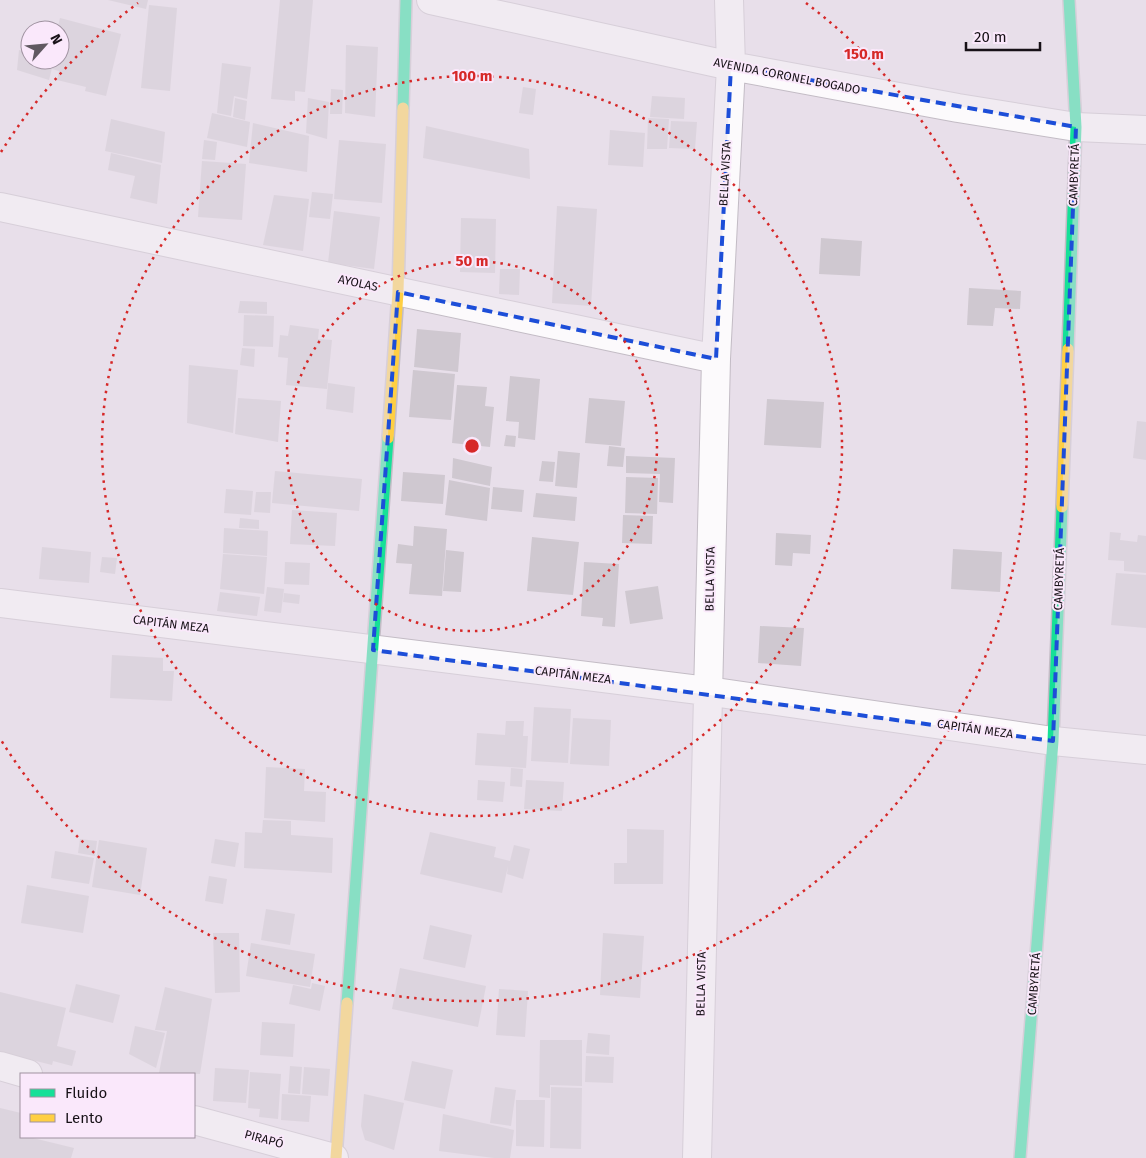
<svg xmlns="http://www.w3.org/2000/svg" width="1146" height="1158" viewBox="0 0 1146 1158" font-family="'Fira Sans',sans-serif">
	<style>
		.building { fill: #cfc8d0 }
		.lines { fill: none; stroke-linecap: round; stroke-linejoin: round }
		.street-casing { stroke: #c3bcc5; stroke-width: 30 }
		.fast-casing { stroke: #c3bcc5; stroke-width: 14 }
		.slow-casing { stroke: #c3bcc5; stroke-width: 14 }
		.street { stroke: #fcfafc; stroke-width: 28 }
		.fast { stroke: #16e098; stroke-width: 11 }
		.slow { stroke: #ffcf43; stroke-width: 11 }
		.marked { fill: none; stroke: #1d4ed8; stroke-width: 4; stroke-dasharray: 10 6; stroke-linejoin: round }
		.ring { fill: none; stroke: #d62828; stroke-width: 2.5; stroke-dasharray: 2.5 5 }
		.labels { text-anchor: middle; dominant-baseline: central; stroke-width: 4; stroke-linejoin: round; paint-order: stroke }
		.street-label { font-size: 12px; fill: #171117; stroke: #fae8fb }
		.centre { fill: #d62828; stroke: #fae8fb; stroke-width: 2.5 }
		.ring-label { font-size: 15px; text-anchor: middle; font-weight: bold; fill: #d62828; stroke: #fae8fb; stroke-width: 4; stroke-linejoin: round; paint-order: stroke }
	</style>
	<rect width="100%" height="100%" fill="#e8dfea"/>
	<path class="building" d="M108,0H148L146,9Z
		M280,0H313L305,92L295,91V101L271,99Z
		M149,5L177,8L170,91L141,88Z
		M60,18L121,34L106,96L85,91L86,87L57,80L59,71L52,69L55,60H60V30H57Z
		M346,45L378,47L375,117L345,113Z
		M19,50L30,53V60H54L49,80L17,70Z
		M222,63L251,67L247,99L234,96L231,116L217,113Z
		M523,87L536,89L533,115L519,113Z
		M331,89L343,90L342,114H330Z
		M652,96L685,98L684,119L650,117Z
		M235,98L247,101L245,120L233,117Z
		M308,98L329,102L327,139L306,133Z
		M212,113L250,122L247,147L207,138Z
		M648,118L669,119L667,149H647Z
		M111,119L165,132L162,163L105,151Z
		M671,121L697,122L695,149L669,148Z
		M253,123L309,136L307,172L249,163Z
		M426,126L529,149L530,179L423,158Z
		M610,130L645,133L643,167L608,165Z
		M204,140L217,142L215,160L202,159Z
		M339,140L386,144L382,203L334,199Z
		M111,153L161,165L157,204L130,198L135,176L108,170Z
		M202,161L246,164L242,220L198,217Z
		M312,192L333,194L330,219L309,217Z
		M274,195L309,199L303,251L263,245Z
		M557,206L597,209L591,306L552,303Z
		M334,211L380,217L374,269L328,263Z
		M461,218L496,219L495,273L460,272Z
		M821,238L862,241L860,276L819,274Z
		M500,269H520L519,295L499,294Z
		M969,288L1021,291L1020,309L995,308L993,326L967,325Z
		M240,301L267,302V314L238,313Z
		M244,315L274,316L273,347L243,346Z
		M290,325L319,329L318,339L332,340L327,389L286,385L288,358L278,357L280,335L288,336Z
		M417,329L461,333L458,372L414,367Z
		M242,348L255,349L254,367L240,365Z
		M189,365L238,370L233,433L187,423Z
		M413,370L455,374L451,420L409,417Z
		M510,376L540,379L535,440L518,438L519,422L506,421Z
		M328,383L355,387L353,413L326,409Z
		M457,385L487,387L485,406L494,407L490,447L452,443Z
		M238,398L281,401L278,442L235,434Z
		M589,398L625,401L621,446L585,443Z
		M767,399L824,402L821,448L764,445Z
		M1137,421L1146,422V460L1133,458Z
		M506,435L516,436L515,447L504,446Z
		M609,446L625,448L623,467L607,466Z
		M558,451L580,453L577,488L555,486Z
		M626,456L675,458L673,503L659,502L660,474L626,473Z
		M453,458L492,467L490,486L452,478Z
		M542,461L555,462L553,482L539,481Z
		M275,471L362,479L359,511L272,503Z
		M403,472L445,475L443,504L401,501Z
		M626,477L658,478L657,514L625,513Z
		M449,480L490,488L487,521L445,515Z
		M493,487L524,490L522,512L491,509Z
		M226,489L253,491L251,515L224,513Z
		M256,492H271L270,513L254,512Z
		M536,493L577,497L575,521L533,517Z
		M292,510L337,513L335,546L290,544Z
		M623,515L653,516L652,544L622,543Z
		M240,518L259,520V529L239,528Z
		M414,526L447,529L442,596L409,594L412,564L396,563L398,544L413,546Z
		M224,528L268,531L267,556L223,553Z
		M1110,532L1121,533L1120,540L1137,542L1138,535L1146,536V573L1124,571V561L1108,560Z
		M776,533L811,535L810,554L793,553L792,566L775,565Z
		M532,537L579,542L573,595L527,591Z
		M42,547L91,552L89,583L39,579Z
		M953,549L1002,552L1000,592L951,589Z
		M446,550L464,552L461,592L443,591Z
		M223,554L267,557L264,594L220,589Z
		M102,557L117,558L115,574L100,572Z
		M285,562L310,563L309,585L284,584Z
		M584,562L619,564L615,627L602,626L603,618L581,616Z
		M1116,573L1146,575V628L1111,625Z
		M658,586L663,619L630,624L625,591Z
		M267,587L284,589L281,613L264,611Z
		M220,592L260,597L257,616L217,611Z
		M284,593L300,595L299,604L283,602Z
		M760,626L804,628L801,666L758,663Z
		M112,655L163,658V671H174L172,701L110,698Z
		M534,707L571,709L568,763L531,761Z
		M573,718L611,720L609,766L570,764Z
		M506,721H524L523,736H528L526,768L475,765L477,733L505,735Z
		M266,767L305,769L304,791L326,792L325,822L264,818Z
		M511,768L523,769L522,787L510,786Z
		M478,780L505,782L503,802L477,800Z
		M526,780L564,782L562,811L524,809Z
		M263,820L291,821V835L333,838L332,873L244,868L245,832L262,833Z
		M627,829L664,830L663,884H614V863H627Z
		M430,832L496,847L494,857L510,861L514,845L530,849L523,879L507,874L508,866L502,893L420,874Z
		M80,839L97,841L95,856L78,853Z
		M215,839L239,843L235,867L211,863Z
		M99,840L147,848L140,895L92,887Z
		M55,851L94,858L89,884L51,878Z
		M209,876L227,879L223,904L205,901Z
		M27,885L89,896L83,933L21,923Z
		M266,909L295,914L290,945L261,940Z
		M430,925L472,935L465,968L423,959Z
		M213,933H239L240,992L215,993Z
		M603,933L644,936L640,998L600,995Z
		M251,943L315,954L310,987L246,976Z
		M400,968L486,986L478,1027L392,1009Z
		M312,983L325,986L320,1011L289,1004L293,985L311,989Z
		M76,984L120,995L113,1023L69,1012Z
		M165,987L212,999L200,1074L159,1073L167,1031L155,1030Z
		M499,989L528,991L525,1037L496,1035Z
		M0,992L66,1008L57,1046L76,1051L72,1066L53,1061L52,1065L0,1052Z
		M262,1022L295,1024L293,1057L260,1055Z
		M135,1026L165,1033L156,1068L129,1054Z
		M588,1033L610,1035L609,1055L586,1053Z
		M540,1040H582V1086L550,1085V1098L539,1097Z
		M586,1056L614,1057L613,1083L585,1082Z
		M412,1061L453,1070L445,1109L404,1100Z
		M290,1066L302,1067L300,1094L288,1093Z
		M304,1067L330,1069L328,1096L302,1094Z
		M215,1068L249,1070L246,1103L213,1101Z
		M250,1072L281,1074L278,1119L259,1117L260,1109L248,1108Z
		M495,1087L516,1090L511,1126L490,1123Z
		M551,1087L582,1088L581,1149L550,1148Z
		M282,1094L311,1096L309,1122L281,1120Z
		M364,1094L404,1103L394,1150L365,1140L361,1126Z
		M516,1100H545L544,1147L516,1146Z
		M0,1108L21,1113V1137H34L33,1138L74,1148L71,1158H0Z
		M443,1114L514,1130L510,1158H494L439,1151Z"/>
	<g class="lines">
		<defs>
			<path id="street" d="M431,0L731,66L958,108L1076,127L1146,130
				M0,207L716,359
				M0,603L707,691L1053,741L1146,750
				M0,1066L28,1074
				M194,1120L334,1158
				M697,1158L716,359L731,66L729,0"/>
			<path id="fast" d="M403,108L406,0
				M1068,349L1076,127L1069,0
				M347,1003L388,438
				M1020,1158L1053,741L1062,507"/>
			<path id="slow" d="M388,438L398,292L403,108
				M1062,507L1068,349
				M336,1158L347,1003"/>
		</defs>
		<use href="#street" class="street-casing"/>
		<use href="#fast" class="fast-casing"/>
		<use href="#slow" class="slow-casing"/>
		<use href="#street" class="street"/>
		<use href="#fast" class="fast"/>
		<use href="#slow" class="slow"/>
	</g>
	<path d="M0 0H1146V1158H0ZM731,66L1076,127L1053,741L373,650L398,292L716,359Z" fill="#e8dfea" fill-opacity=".55" fill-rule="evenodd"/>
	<path class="marked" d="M731,66L1076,127L1053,741L373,650L398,292L716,359Z"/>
	<g class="ring">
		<circle cx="472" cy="446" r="185"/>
		<circle cx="472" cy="446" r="370"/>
		<path d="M1 152A555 555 0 0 1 138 3M806 3A555 555 0 1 1 1 740"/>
	</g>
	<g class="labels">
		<g class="street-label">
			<text transform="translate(787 76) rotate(11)">AVENIDA CORONEL BOGADO</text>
			<text transform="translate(725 174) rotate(-87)">BELLA VISTA</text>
			<text transform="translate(1074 175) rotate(-88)">CAMBYRETÁ</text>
			<text transform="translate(358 283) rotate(12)">AYOLAS</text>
			<text transform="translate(710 579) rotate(-89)">BELLA VISTA</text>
			<text transform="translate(1059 579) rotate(-88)">CAMBYRETÁ</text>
			<text transform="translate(171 624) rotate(7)">CAPITÁN MEZA</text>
			<text transform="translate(573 675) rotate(7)">CAPITÁN MEZA</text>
			<text transform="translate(975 729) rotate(8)">CAPITÁN MEZA</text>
			<text transform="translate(701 984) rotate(-89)">BELLA VISTA</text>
			<text transform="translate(1034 984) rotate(-86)">CAMBYRETÁ</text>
			<text transform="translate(264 1139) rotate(15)">PIRAPÓ</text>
		</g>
	</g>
	<circle cx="472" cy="446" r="8" class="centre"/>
	<g class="ring-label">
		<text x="864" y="59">150 m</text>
		<text x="472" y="81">100 m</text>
		<text x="472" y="266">50 m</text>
	</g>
	<rect x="20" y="1073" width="175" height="65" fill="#fae8fb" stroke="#9f92a0"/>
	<rect x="30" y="1089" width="25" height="8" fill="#16e098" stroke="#9f92a0"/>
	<text x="65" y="1098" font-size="15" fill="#171117">Fluido</text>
	<rect x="30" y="1114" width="25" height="8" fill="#ffcf43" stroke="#9f92a0"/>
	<text x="65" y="1123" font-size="15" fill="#171117">Lento</text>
	<g transform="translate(45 45) rotate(63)"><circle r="24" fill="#fae8fb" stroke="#9f92a0"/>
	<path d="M0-4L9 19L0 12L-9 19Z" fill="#605961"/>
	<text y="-8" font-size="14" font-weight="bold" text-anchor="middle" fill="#171117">N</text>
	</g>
	<path d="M966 42v8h74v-8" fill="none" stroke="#171117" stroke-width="2.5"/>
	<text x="974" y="42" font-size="15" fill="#171117" stroke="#fae8fb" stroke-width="4" paint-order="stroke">20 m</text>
</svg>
